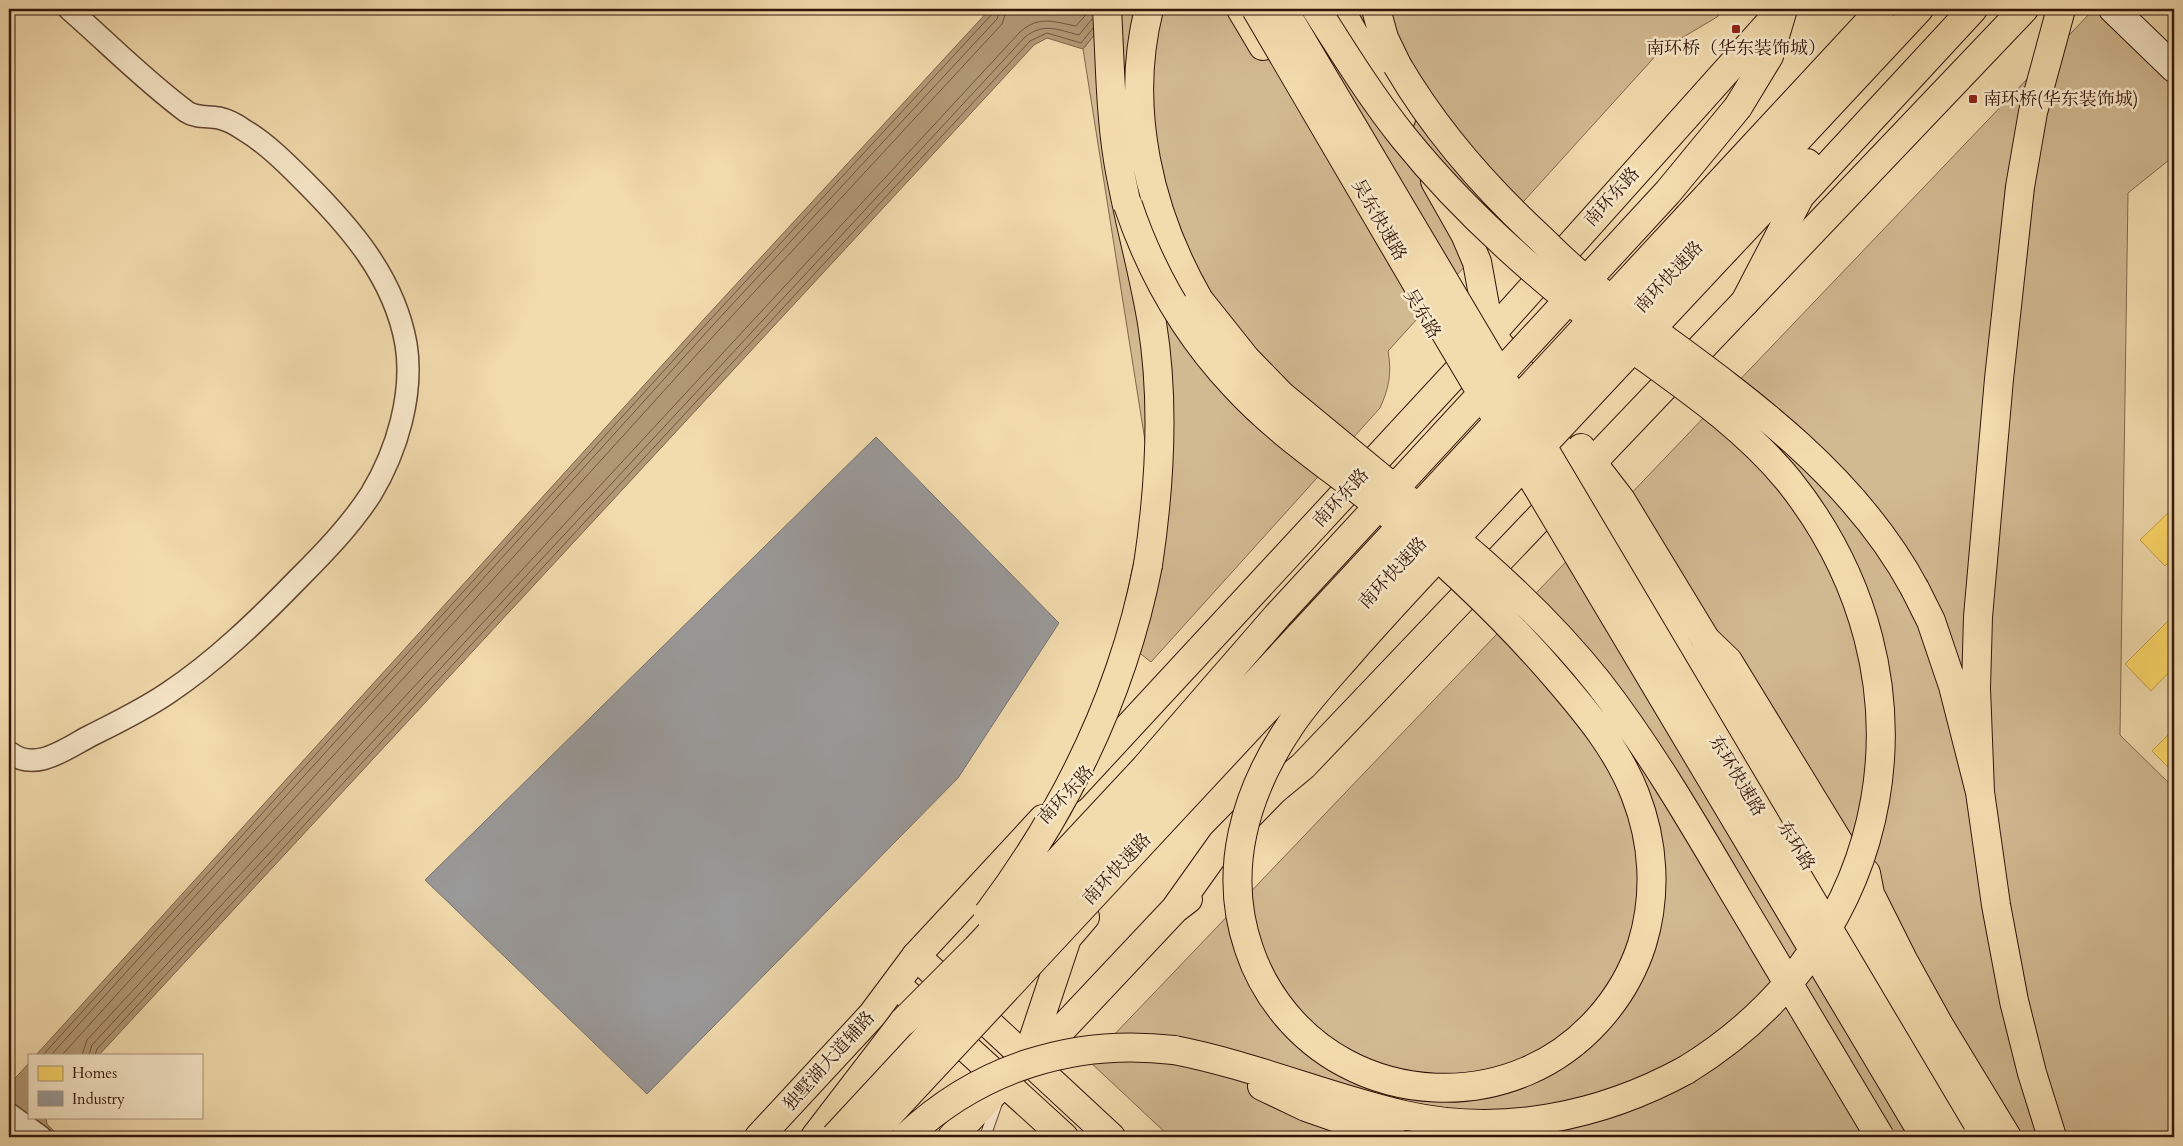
<svg xmlns="http://www.w3.org/2000/svg" width="2183" height="1146" viewBox="0 0 2183 1146" font-family="Cardo,'Noto Serif SC',serif">
	<style>
		.green { fill: #d1b991; stroke: #82674d }
		.water { fill: #b19875; stroke: #7e644a }
		.homes { fill: #ffd966; stroke: #c29e4a }
		.industry { fill: #999; stroke: #7a716e }
		.lines { fill: none; stroke-linecap: round; stroke-linejoin: round }
		.shore { stroke: #72563f; stroke-width: 1 }
		.lane-casing { stroke: #624632; stroke-width: 12 }
		.street-casing { stroke: #624632; stroke-width: 24 }
		.secondary-casing { stroke: #321509; stroke-width: 30 }
		.primary-casing { stroke: #321509; stroke-width: 30 }
		.highway-casing { stroke: #321509; stroke-width: 30 }
		.lane { stroke: #f7e8ca; stroke-width: 10 }
		.street { stroke: #f7e8ca; stroke-width: 21 }
		.secondary { stroke: #f7e8ca; stroke-width: 28 }
		.primary { stroke: #f2dbad; stroke-width: 28 }
		.highway { stroke: #f2dbad; stroke-width: 28 }
		.highway-bridge-casing { stroke: #321509; stroke-width: 30; stroke-linecap: butt }
		.highway-bridge { stroke: #f2dbad; stroke-width: 28 }
		.poi-dot { fill: #8f2418; stroke: #f7e8ca; stroke-width: 2 }
		.labels { text-anchor: middle; dominant-baseline: central; stroke-width: 5; stroke-linejoin: round; paint-order: stroke }
		.poi-label { font-size: 18px; fill: #321509; stroke: #f7e8ca }
		.street-label { font-size: 18px; fill: #321509; stroke: #f7e8ca }
	</style>
	<rect width="100%" height="100%" fill="#f2dbad"/>
	<filter id="stains"><feTurbulence type="fractalNoise" baseFrequency=".004" numOctaves="4"/><feColorMatrix values="0 0 0 0 .2 0 0 0 0 .09 0 0 0 0 .02 0 0 0 .5 -.17"/></filter>
	<radialGradient id="worn" r=".72"><stop offset=".6" stop-color="#630" stop-opacity="0"/><stop offset="1" stop-color="#630" stop-opacity=".3"/></radialGradient>
	<path class="green" d="M1115,9H1725L1717,17L1660,51L1388,351C1392,373 1389,388 1380,408L1151,662L1118,636L1140,532L1146,447L1083,49Z
		M2094,9H2098L2174,84V156L2128,193L2120,735L2174,788V1137H1170L1089,1061Z"/>
	<path class="water" d="M990,9H1115L1083,49L1047,38L1034,45L99,1055H36L705,318Z
		M29,1063V1117H46L47,1124L60,1137H9V1085Z"/>
	<path class="homes" d="M2174,507V557L2165,566L2140,540Z
		M2174,615V667L2151,691L2125,664Z
		M2174,729V773L2152,751Z"/>
	<path class="industry" d="M876,437L1059,623L958,778L647,1094L425,880Z"/>
	<g class="lines">
		<path class="shore" d="M43,1055L709,321L992,14L994,9
			M51,1055L713,325L997,19L1000,9
			M62,1055L719,330L1002,24L1007,9
			M82,1055L87,1040L1020,32C1039,15 1054,22 1076,26L1091,9
			M89,1055L92,1045L1025,37C1044,22 1058,30 1079,35L1092,19
			M95,1055L97,1049L1030,41L1047,33L1081,43L1093,28"/>
		<defs>
			<path id="lane" d="M985,1137L998,1100"/>
			<path id="street" d="M9,752C35,773 65,749 90,736C116,723 143,710 168,693C216,661 258,620 298,579C324,553 351,525 371,494C397,451 414,394 406,344C394,277 350,227 304,181C286,163 266,143 244,130C237,125 228,120 219,118C208,116 196,118 187,112C145,81 108,43 69,9
				M9,1114L41,1137"/>
			<path id="secondary" d="M2113,9L2174,68"/>
			<path id="primary" d="M1241,9L1263,46
				M1299,9L1322,48
				M1490,333L1547,404
				M1540,416L1969,1137
				M1581,448L1621,500L1706,640L1728,661L1846,854L1866,873L1870,894L1903,960L1939,1025L2007,1137
				M1071,789L1457,372L1782,9
				M1175,909L1222,843L1274,790L1303,766L2024,9
				M1027,1058L1067,938L1085,917
				M759,1137L872,1015L916,956L1043,819
				M952,1137L1027,1058L1062,1029L1175,909L1188,899"/>
			<path id="highway" d="M1107,9C1110,59 1110,110 1118,160C1127,215 1143,268 1152,323C1165,403 1160,485 1148,565
				M1149,9C1124,108 1149,213 1199,300
				M1340,9L1401,119
				M1376,9L1384,38L1397,65
				M1738,107L1769,56L1783,9
				M1435,181L1465,234L1477,262L1490,333
				M1689,216L1881,9
				M1709,234L1919,9
				M1726,249L1807,163
				M1745,302L1800,196L1973,9
				M1915,589L1931,621L1953,686L1980,792L1996,905L2014,1001L2032,1073L2052,1137
				M1706,640L1713,670L1985,1137
				M1980,792L1976,688L1978,617L1999,379L2020,187L2033,112L2061,9
				M916,956L1111,1137
				M896,984L1064,1137
				M1174,1050C1252,1065 1326,1097 1404,1115C1501,1137 1600,1117 1686,1070
				M1262,1086L1306,1107L1392,1137
				M815,1137L904,1021"/>
		</defs>
		<use href="#lane" class="lane-casing"/>
		<use href="#street" class="street-casing"/>
		<use href="#secondary" class="secondary-casing"/>
		<use href="#primary" class="primary-casing"/>
		<use href="#highway" class="highway-casing"/>
		<use href="#lane" class="lane"/>
		<use href="#street" class="street"/>
		<use href="#secondary" class="secondary"/>
		<use href="#primary" class="primary"/>
		<use href="#highway" class="highway"/>
		<defs>
			<path id="highway-bridge" d="M1256,9L1438,320L1925,1137
				M1283,9L1952,1137
				M1316,9C1344,53 1371,97 1404,138C1454,200 1512,254 1574,304C1645,362 1730,409 1789,481C1944,676 1898,940 1686,1070
				M1397,65C1435,130 1483,185 1538,236C1558,255 1578,276 1601,292
				M1128,205C1151,273 1186,334 1235,386C1278,433 1331,467 1379,506C1443,559 1503,615 1557,678C1587,713 1618,750 1635,794C1654,842 1657,895 1642,944C1624,1000 1581,1048 1527,1071C1469,1096 1401,1093 1345,1063C1300,1039 1265,997 1249,949C1222,871 1245,793 1290,726C1309,697 1334,672 1357,645C1401,595 1447,547 1493,498C1571,415 1648,332 1726,249
				M1199,300L1246,359L1281,395L1408,500
				M1637,319C1741,395 1853,473 1915,589
				M1442,528C1498,574 1552,624 1598,682C1650,749 1693,823 1736,896C1784,976 1832,1057 1880,1137
				M988,914C1066,810 1123,693 1148,565
				M904,1021L976,949L1145,768L1277,616L1668,192L1738,107
				M835,1137L1689,216
				M868,1137L1709,234
				M906,1137C979,1068 1074,1038 1174,1050"/>
		</defs>
		<use href="#highway-bridge" class="highway-bridge-casing"/>
		<use href="#highway-bridge" class="highway-bridge"/>
	</g>
	<g class="poi-dot">
		<rect x="1731" y="24" width="10" height="10" rx="2.5"/>
		<rect x="1968" y="94" width="10" height="10" rx="2.5"/>
	</g>
	<g class="labels">
		<g class="poi-label">
			<text x="1736" y="48">南环桥（华东装饰城）</text>
			<text x="1983" y="99" text-anchor="start">南环桥(华东装饰城)</text>
		</g>
		<g class="street-label">
			<text transform="translate(1612 197) rotate(-48)">南环东路</text>
			<text transform="translate(1379 220) rotate(60)">吴东快速路</text>
			<text transform="translate(1669 277) rotate(-47)">南环快速路</text>
			<text transform="translate(1422 314) rotate(59)">吴东路</text>
			<text transform="translate(1341 498) rotate(-47)">南环东路</text>
			<text transform="translate(1393 573) rotate(-47)">南环快速路</text>
			<text transform="translate(1737 776) rotate(59)">东环快速路</text>
			<text transform="translate(1066 795) rotate(-47)">南环东路</text>
			<text transform="translate(1796 846) rotate(59)">东环路</text>
			<text transform="translate(1117 869) rotate(-47)">南环快速路</text>
			<text transform="translate(829 1061) rotate(-48)">独墅湖大道辅路</text>
		</g>
	</g>
	<rect width="2183" height="1146" fill="none" stroke="#f2dbad" stroke-width="30"/>
	<rect x="10" y="10" width="2163" height="1126" fill="none" stroke="#321509" stroke-width="2.5"/>
	<rect x="15" y="15" width="2153" height="1116" fill="none" stroke="#321509"/>
	<rect x="28" y="1054" width="175" height="65" fill="#f7e8ca" stroke="#a8947d"/>
	<rect x="38" y="1066" width="25" height="15" fill="#ffd966" stroke="#a8947d"/>
	<text x="72" y="1078" font-size="15" fill="#321509">Homes</text>
	<rect x="38" y="1091" width="25" height="15" fill="#999999" stroke="#a8947d"/>
	<text x="72" y="1104" font-size="15" fill="#321509">Industry</text>
	<rect width="100%" height="100%" filter="url(#stains)"/>
	<rect width="100%" height="100%" fill="url(#worn)"/>
</svg>
